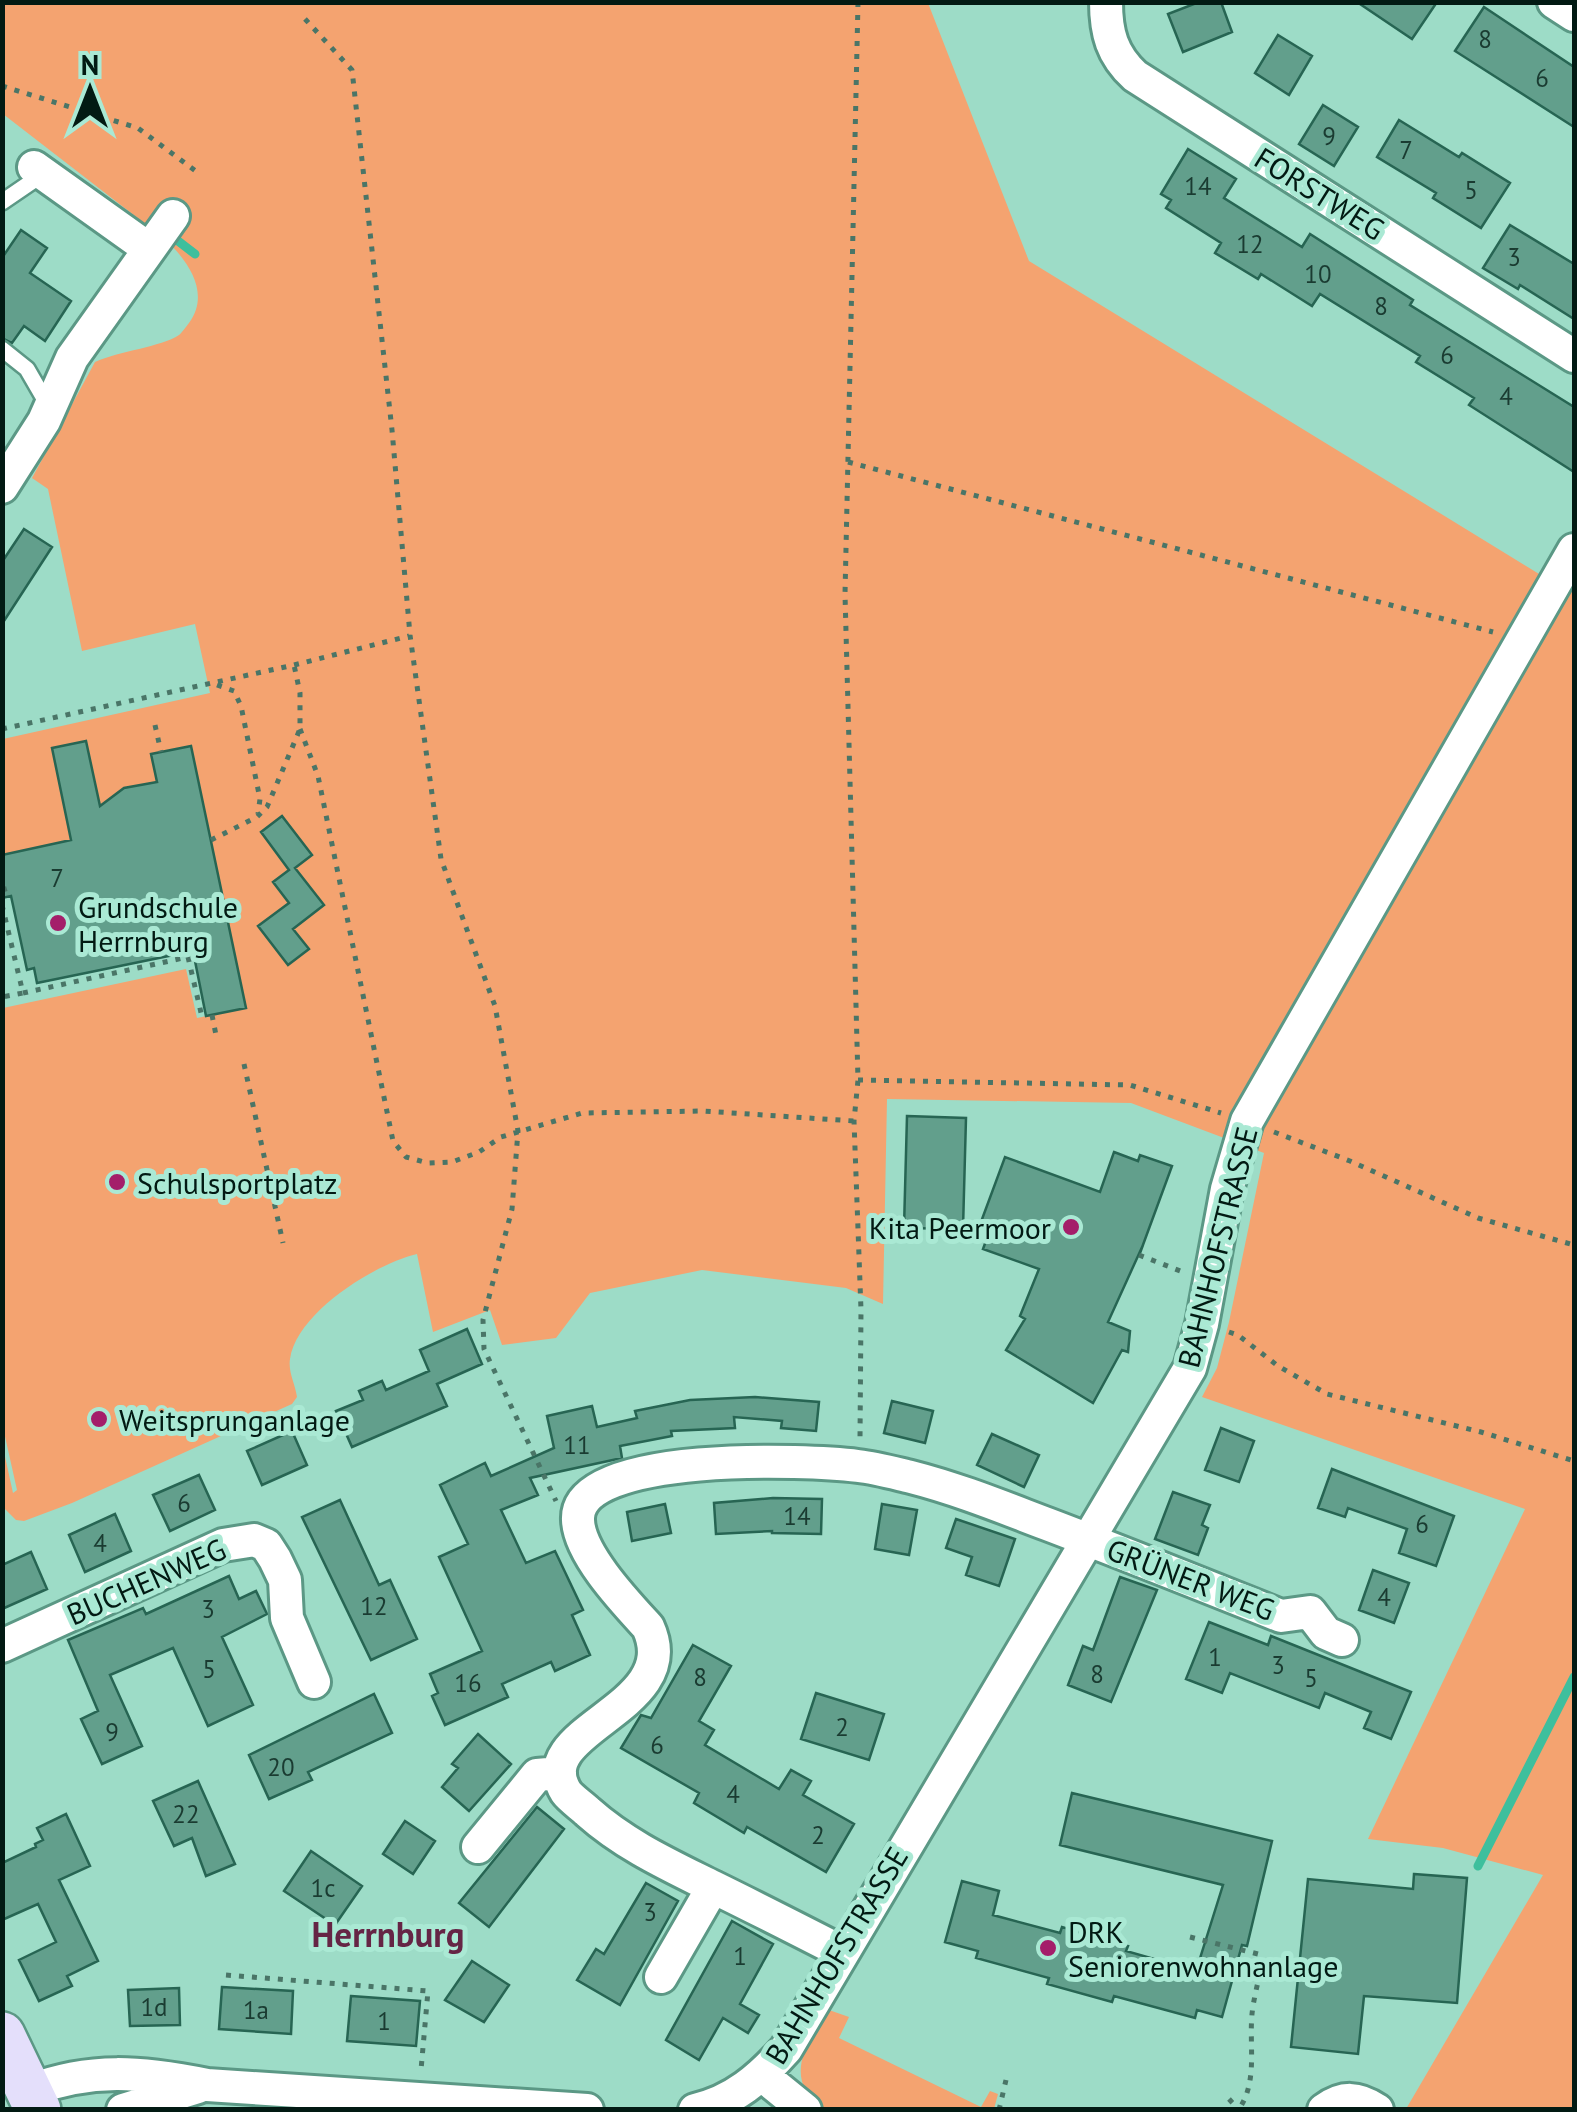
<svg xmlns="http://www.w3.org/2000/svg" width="1577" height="2112" viewBox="0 0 1577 2112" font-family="'PT Sans',sans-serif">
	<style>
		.green { fill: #f4a370; fill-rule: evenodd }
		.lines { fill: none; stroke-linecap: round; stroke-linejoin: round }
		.stream { stroke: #3ebf9d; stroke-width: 9 }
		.building { fill: #629f8c; stroke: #276553; stroke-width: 2.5 }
		.lane-casing { stroke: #5b9885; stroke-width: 20 }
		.street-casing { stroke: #5b9885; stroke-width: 38 }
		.secondary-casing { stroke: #5b9885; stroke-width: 50 }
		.path { stroke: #4a7567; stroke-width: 5; stroke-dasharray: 5 8; stroke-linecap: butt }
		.lane { stroke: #fff; stroke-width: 15 }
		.street { stroke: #fff; stroke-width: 32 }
		.secondary { stroke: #e4dffb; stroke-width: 45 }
		.poi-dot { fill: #a41e6a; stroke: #aae9d4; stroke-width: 4 }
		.labels { text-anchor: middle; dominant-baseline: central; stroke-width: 10; stroke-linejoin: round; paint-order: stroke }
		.number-label { font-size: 25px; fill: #1a3b31 }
		.street-label { font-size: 30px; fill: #021a13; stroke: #aae9d4 }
		.poi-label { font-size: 30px; fill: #021a13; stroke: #aae9d4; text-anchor: start }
		.quarter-label { font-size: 35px; font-weight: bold; fill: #652545; stroke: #aae9d4 }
	</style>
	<rect width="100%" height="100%" fill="#9ddcc7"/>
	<path class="green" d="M3,3H928L1029,261L1544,577L1566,596L1574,582V2109H1406L1543,1875L1443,1848L1368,1839L1525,1509L1202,1397L1217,1368L1229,1322L1264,1153L1131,1103L887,1099L883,1304L846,1288L702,1270L590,1293L556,1338L502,1345L490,1310L433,1332L417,1254C375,1264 297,1312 290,1359C288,1372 295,1383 297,1397L292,1404L72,1503L24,1521L16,1520L3,1507L2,1443L13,1493L17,1490L2,1423L3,1008L186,969L197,1018L246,1008L191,746L152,754L168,833L132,787L117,794L107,845L86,742L53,749L76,866L63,842L3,855V739L210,693L195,624L82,651L48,489L32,478L95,362C119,351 161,347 179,335C181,334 188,324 189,323C211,293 188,261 166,240L3,114ZM282,816L295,868L324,905L303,921L273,883L289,870L261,832ZM279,910L309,949L288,965L258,926Z
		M829,2010L849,2017L839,2038L981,2107L990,2091L998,2094L994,2109H824C783,2081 805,2048 823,2012Z"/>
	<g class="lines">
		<path class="stream" d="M169,234L195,254
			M1478,1866L1574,1677"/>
	</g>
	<path class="building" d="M1199,2H1221L1232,32L1183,52L1168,14Z
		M1357,2H1437L1412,39Z
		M1484,7L1574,67V127L1455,51Z
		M1278,35L1312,56L1289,95L1255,73Z
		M1323,105L1358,127L1334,166L1299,144Z
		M1399,120L1459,157L1462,153L1510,183L1481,228L1433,198L1436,193L1377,157Z
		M1188,149L1236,179L1224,198L1302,247L1310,234L1413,300L1410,305L1574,407V472L1469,405L1474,398L1416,362L1420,356L1320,294L1312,306L1261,274L1258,279L1215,253L1221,243L1166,208L1171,200L1161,194Z
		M1510,225L1574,264V319L1520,285L1518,289L1483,268Z
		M21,230L47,248L30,273L71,301L45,341L24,326L12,343L2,338V258Z
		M24,529L52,547L2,624V562Z
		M86,741L100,806L124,788L157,782L151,754L191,746L246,1008L206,1016L193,951L37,983L34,968L27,970L11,896L2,898V855L71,840L52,748Z
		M282,816L312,855L295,868L324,905L293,929L309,949L288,965L258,926L289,903L273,882L289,870L261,832Z
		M907,1116L966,1118L963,1229L904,1228Z
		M1114,1152L1138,1161L1140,1155L1172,1166L1140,1253L1143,1245L1108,1322L1130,1331L1128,1352L1122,1350L1093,1403L1006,1350L1025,1319L1020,1316L1039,1269L983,1249L990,1230H978L1005,1157L1100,1192Z
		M467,1329L482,1364L437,1384L447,1406L352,1447L336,1411L363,1400L359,1391L382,1381L386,1390L429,1371L420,1350Z
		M755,1397L819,1402L816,1431L781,1428L782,1421L734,1417L735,1428L671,1431L672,1436L620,1446L622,1458L530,1478L538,1495L501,1510L526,1563L555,1551L583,1610L572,1615L590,1655L555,1671L551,1662L502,1684L508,1697L445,1725L432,1696L438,1693L430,1674L482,1651L439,1557L468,1544L440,1485L485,1463L491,1476L554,1448L547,1416L592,1406L597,1427L637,1418L635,1411L690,1400Z
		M892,1401L933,1411L925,1443L884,1433Z
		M1221,1428L1254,1441L1239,1482L1205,1470Z
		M292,1431L307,1465L262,1485L247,1451Z
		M992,1434L1039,1455L1024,1487L977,1465Z
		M1332,1469L1454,1516L1436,1566L1399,1553L1407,1529L1348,1508L1345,1517L1318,1508Z
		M199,1475L215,1510L170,1531L153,1495Z
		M1173,1492L1210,1505L1202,1525L1208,1528L1198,1555L1155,1539Z
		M773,1498L822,1499L821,1534L772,1533V1531L716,1534L714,1503Z
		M340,1500L379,1585L390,1580L417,1639L371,1660L302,1517Z
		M665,1504L671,1533L632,1541L627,1512Z
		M882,1504L917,1510L909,1555L875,1549Z
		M115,1514L131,1551L85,1572L69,1535Z
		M956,1519L1015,1539L999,1586L966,1575L972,1557L946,1548Z
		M31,1552L47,1589L2,1609V1565Z
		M1373,1570L1409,1583L1394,1623L1359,1610Z
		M229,1576L239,1599L256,1591L267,1614L222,1637L253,1705L208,1726L173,1648L110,1675L142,1746L102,1764L81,1719L98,1711L68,1640L143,1608L146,1614Z
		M1120,1577L1157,1590L1111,1702L1068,1685L1083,1646L1093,1650Z
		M1209,1622L1268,1645L1271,1636L1411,1692L1391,1739L1364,1728L1371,1712L1325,1693L1319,1708L1230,1673L1222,1693L1186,1679Z
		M693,1645L731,1666L699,1721L714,1730L705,1745L779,1789L791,1770L811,1781L803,1795L854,1824L826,1872L747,1827L744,1833L694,1803L699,1793L621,1748L641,1715L651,1718Z
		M816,1693L884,1714L869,1760L801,1739Z
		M374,1694L392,1733L308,1772L312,1780L269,1799L249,1755Z
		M478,1734L511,1764L469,1811L442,1787L458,1768L452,1764Z
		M198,1781L235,1864L206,1876L192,1838L174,1846L153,1801Z
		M1072,1793L1272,1841L1247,1946L1242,1945L1222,2017L1197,2010L1195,2018L1114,1996L1112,2002L1047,1984L1049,1978L976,1958L978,1951L945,1942L962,1881L999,1891L993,1915L1060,1933L1062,1927L1128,1946L1126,1951L1196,1971L1223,1885L1060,1845Z
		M537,1807L564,1829L489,1927L459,1903Z
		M66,1814L90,1866L59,1880L98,1961L67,1976L72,1986L39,2001L19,1960L56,1942L38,1904L2,1920V1863L36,1847L35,1844L43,1840L37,1828Z
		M405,1821L435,1841L413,1874L383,1854Z
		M311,1851L362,1886L335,1925L284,1891Z
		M1414,1874L1467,1878L1457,2003L1364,1996L1358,2054L1291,2047L1308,1879L1413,1889Z
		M646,1883L678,1901L620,2005L577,1980L596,1949L604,1954Z
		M732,1921L773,1944L740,2004L759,2015L748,2033L723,2018L699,2060L666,2040Z
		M472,1961L509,1985L484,2022L445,2000Z
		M222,1987L293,1991L291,2034L219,2029Z
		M179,1988L180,2025L130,2026L128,1990Z
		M351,1996L420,2001L416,2046L347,2041Z"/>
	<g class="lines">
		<defs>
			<path id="lane" d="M2,202L43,174
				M2,349L27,369L49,407"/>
			<path id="street" d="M1106,2C1106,33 1112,55 1135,76L1574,356
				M1554,2L1574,15
				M34,167L149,249
				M2,487L44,421L72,358L173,216
				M2,1646L223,1545L254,1540L266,1545L275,1559L285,1580L287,1618L314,1682
				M478,1847L537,1775L560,1773
				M842,1952C799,1930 756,1908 713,1887C669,1865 625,1845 588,1812C582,1806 571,1799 566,1792C527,1728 686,1710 648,1627C626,1603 579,1554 578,1520C574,1450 812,1460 858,1466C876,1468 894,1473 911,1477C958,1489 1002,1507 1047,1524C1126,1554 1203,1585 1281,1616L1310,1612L1326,1633L1342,1640
				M661,1977L713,1887
				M762,2075L805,2110
				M28,2091C92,2067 141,2072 207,2085L587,2110
				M123,2110L198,2087
				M695,2110C734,2101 760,2078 786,2049L1190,1368L1202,1324L1227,1189L1247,1121L1574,550
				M1324,2110C1343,2096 1358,2097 1377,2110"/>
			<path id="secondary" d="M2,2035L38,2110"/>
		</defs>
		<use href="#lane" class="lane-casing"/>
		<use href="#street" class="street-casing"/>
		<use href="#secondary" class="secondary-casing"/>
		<path class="path" d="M858,2L845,594L858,1080L854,1121L861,1310L860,1439
			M305,19L352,70L392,430L410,635L441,859L495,1006L518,1131L512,1209L483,1320L484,1349L556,1501
			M2,86L138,128L201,175
			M848,462L1493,632
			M217,685L234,691L241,706L260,799L258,814
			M155,725L161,752
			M2,729L294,665L409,636
			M300,729L318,776L393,1141L406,1157L428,1163L452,1162L479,1152L501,1137L582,1113L703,1111L854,1121
			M211,840L257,817L267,807L300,729V693L294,665
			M2,890L9,888
			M2,905L23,993L2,997
			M184,937L188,957
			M23,993L188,957L202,1017
			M212,1015L216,1035
			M244,1064L283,1243
			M858,1080L1130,1085L1221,1113
			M1274,1132L1350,1161L1478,1218L1574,1245
			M1139,1255L1183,1272
			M1229,1332L1238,1335L1278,1366L1327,1394L1481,1432L1574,1461
			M1190,1937L1258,1954L1263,1958C1260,1976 1254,1995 1252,2014C1249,2047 1258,2081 1239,2109
			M226,1975L428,1991L421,2070
			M1229,2099L1239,2110
			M999,2110L1006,2080"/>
		<use href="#lane" class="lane"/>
		<use href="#street" class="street"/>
		<use href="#secondary" class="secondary"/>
	</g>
	<g class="poi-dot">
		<circle cx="58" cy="923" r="10"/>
		<circle cx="117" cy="1182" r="10"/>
		<circle cx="1071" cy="1227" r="10"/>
		<circle cx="99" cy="1419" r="10"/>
		<circle cx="1048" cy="1948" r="10"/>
	</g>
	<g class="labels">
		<g class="number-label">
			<text x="1485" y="39">8</text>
			<text x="1542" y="78">6</text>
			<text x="1329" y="136">9</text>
			<text x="1406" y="150">7</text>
			<text x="1198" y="186">14</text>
			<text x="1471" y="190">5</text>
			<text x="1250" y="244">12</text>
			<text x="1514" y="257">3</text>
			<text x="1318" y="274">10</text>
			<text x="1381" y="306">8</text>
			<text x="1447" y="355">6</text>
			<text x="1506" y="396">4</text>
			<text x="57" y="878">7</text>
			<text x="577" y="1445">11</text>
			<text x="184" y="1503">6</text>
			<text x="797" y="1516">14</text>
			<text x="1422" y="1524">6</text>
			<text x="100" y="1543">4</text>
			<text x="1384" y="1597">4</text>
			<text x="374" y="1606">12</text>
			<text x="208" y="1609">3</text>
			<text x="1215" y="1657">1</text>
			<text x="1278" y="1665">3</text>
			<text x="209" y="1669">5</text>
			<text x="1097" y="1674">8</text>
			<text x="700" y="1677">8</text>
			<text x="1311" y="1678">5</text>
			<text x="468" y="1683">16</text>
			<text x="842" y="1727">2</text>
			<text x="112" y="1732">9</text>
			<text x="657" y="1745">6</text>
			<text x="281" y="1767">20</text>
			<text x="733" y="1794">4</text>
			<text x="186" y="1814">22</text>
			<text x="818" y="1835">2</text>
			<text x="323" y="1888">1c</text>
			<text x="650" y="1912">3</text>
			<text x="740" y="1956">1</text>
			<text x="154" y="2007">1d</text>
			<text x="256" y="2010">1a</text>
			<text x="384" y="2021">1</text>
		</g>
		<g class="street-label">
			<text transform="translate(1320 193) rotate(32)">FORSTWEG</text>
			<text transform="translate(1217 1247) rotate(-76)">BAHNHOFSTRASSE</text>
			<text transform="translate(1191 1579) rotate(21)">GRÜNER WEG</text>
			<text transform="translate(146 1581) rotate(-24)">BUCHENWEG</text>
			<text transform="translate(836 1955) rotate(-59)">BAHNHOFSTRASSE</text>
		</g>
		<g class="poi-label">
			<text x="78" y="906">Grundschule<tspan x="78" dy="34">Herrnburg</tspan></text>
			<text x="137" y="1182">Schulsportplatz</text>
			<text x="1051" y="1227" text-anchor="end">Kita Peermoor</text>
			<text x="119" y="1419">Weitsprunganlage</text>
			<text x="1068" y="1931">DRK<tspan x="1068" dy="34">Seniorenwohnanlage</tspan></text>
		</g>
		<g class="quarter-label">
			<text x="388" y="1934">Herrnburg</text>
		</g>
	</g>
	<rect width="1577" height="2112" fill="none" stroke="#021a13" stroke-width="10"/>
	<g transform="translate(90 90)" stroke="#aae9d4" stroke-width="8" paint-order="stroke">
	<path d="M0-8L18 38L0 25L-18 38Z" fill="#021a13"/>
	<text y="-15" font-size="28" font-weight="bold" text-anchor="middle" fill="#021a13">N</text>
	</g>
</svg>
